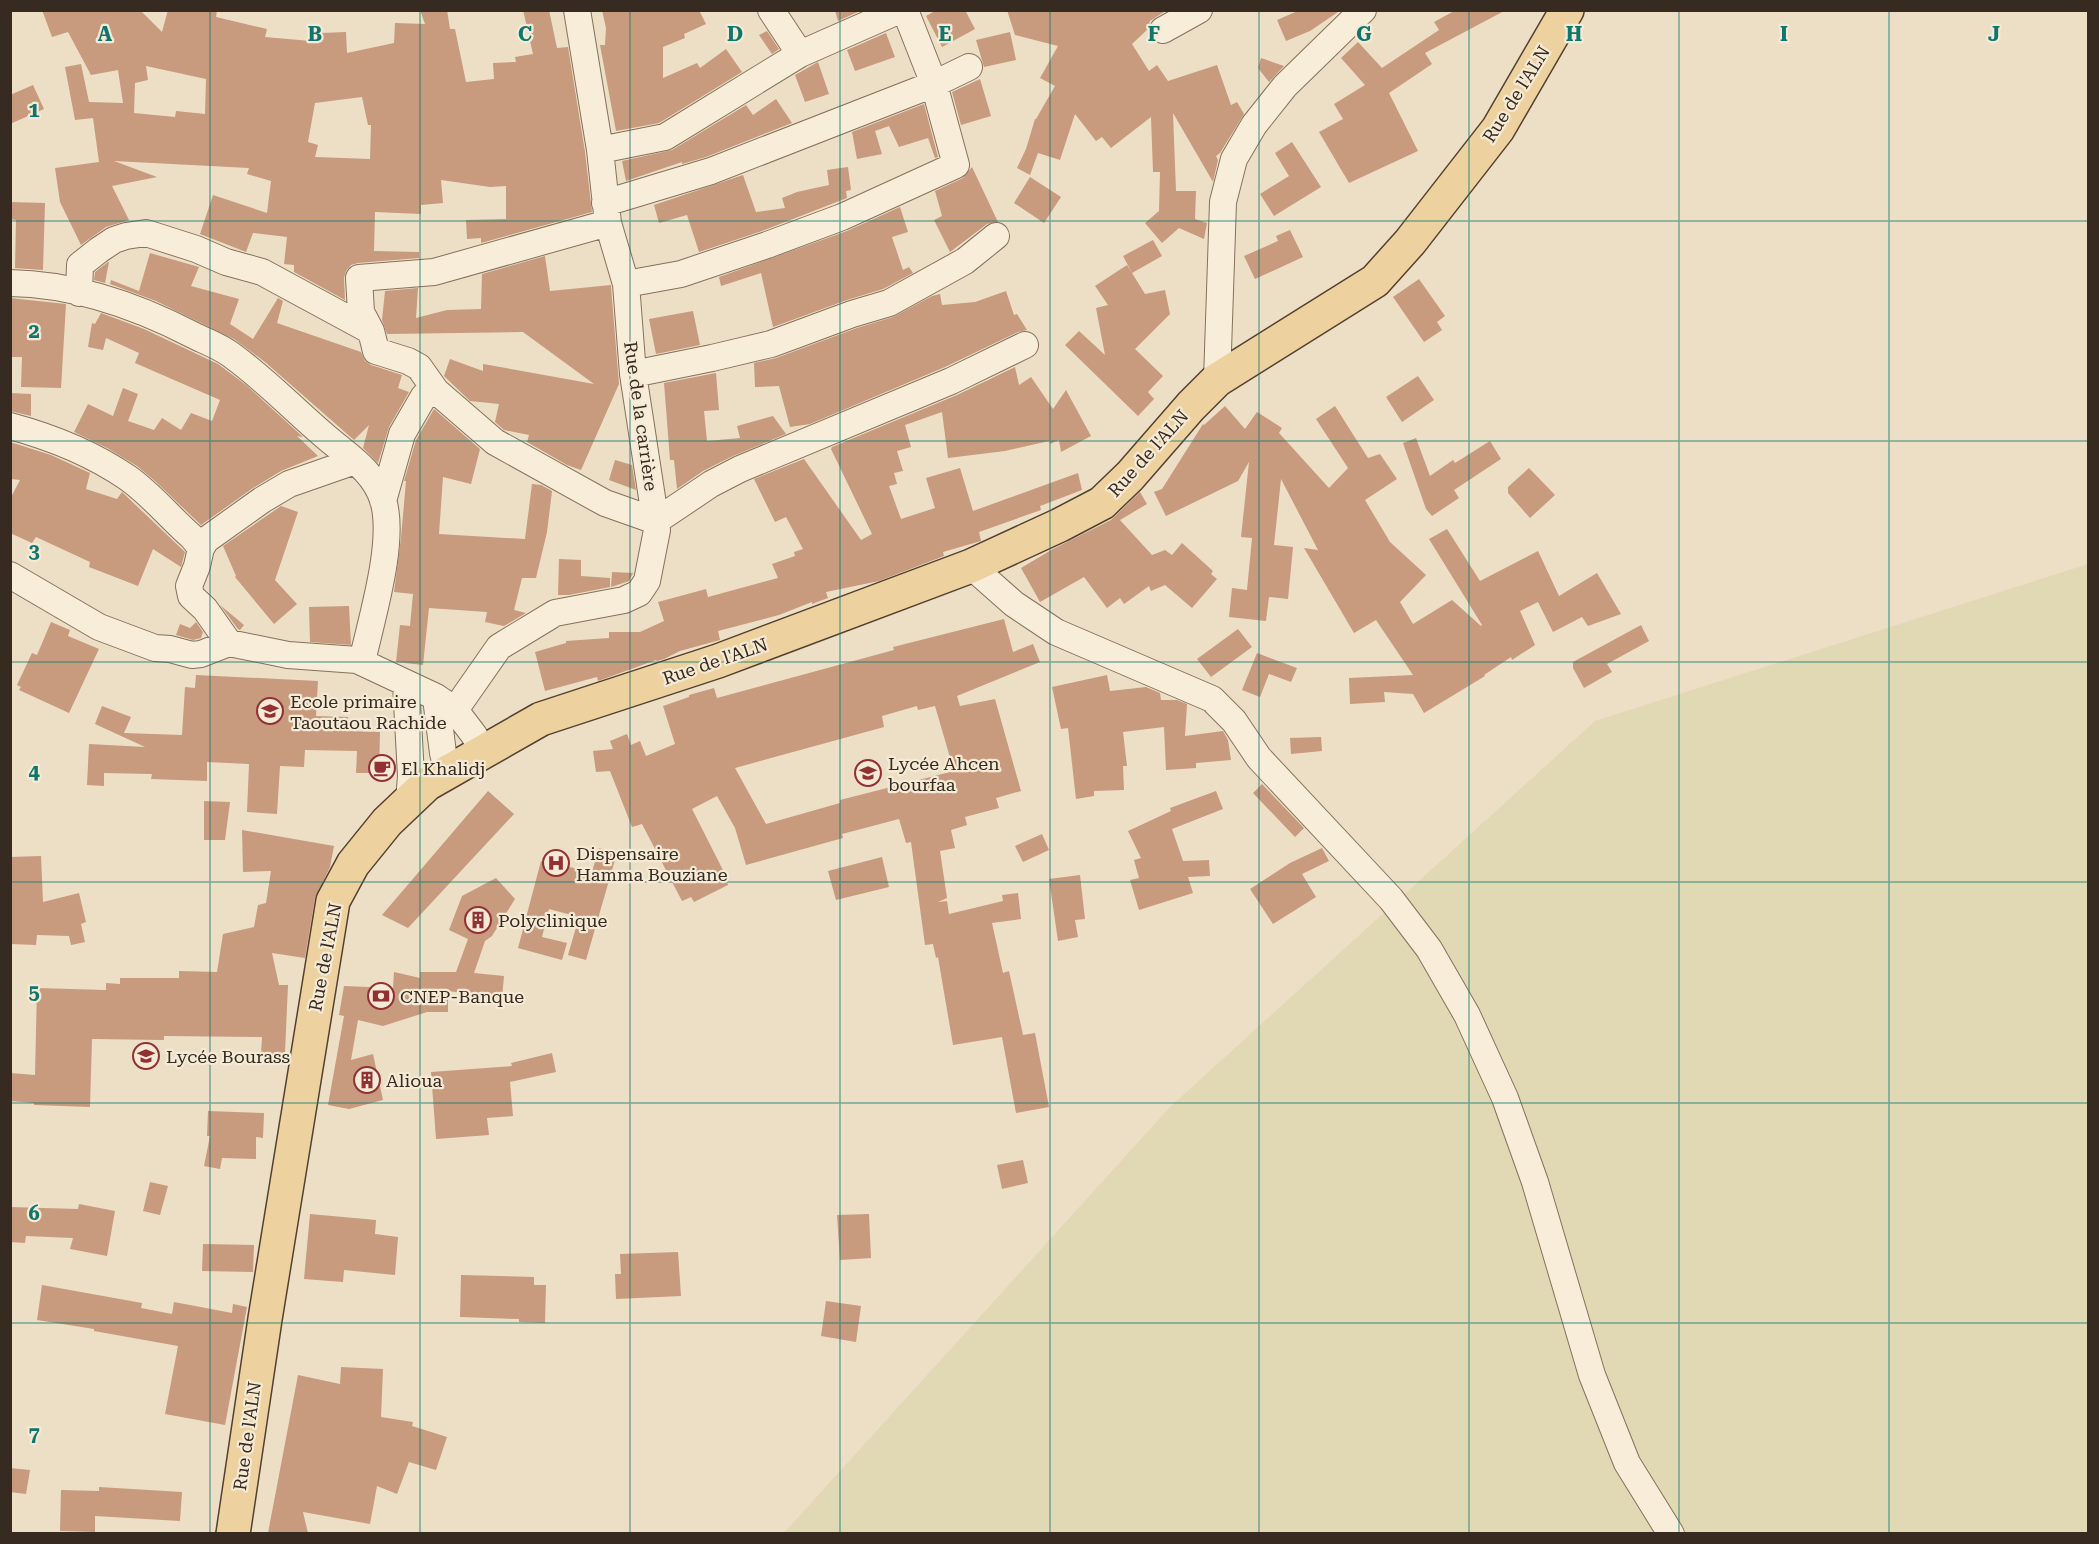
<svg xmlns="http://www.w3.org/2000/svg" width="2099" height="1544" viewBox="0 0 2099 1544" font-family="'Roboto Serif',serif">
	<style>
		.farmland { fill: #e1d8b4 }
		.building { fill: #c89a7e; fill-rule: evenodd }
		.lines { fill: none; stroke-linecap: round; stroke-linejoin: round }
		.minor-casing { stroke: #86715c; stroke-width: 28 }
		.major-casing { stroke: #544030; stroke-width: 36 }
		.minor { stroke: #f7edd9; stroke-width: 26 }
		.major { stroke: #edd2a0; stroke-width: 33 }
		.grid { fill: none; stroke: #0f766e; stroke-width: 1.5; stroke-opacity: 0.55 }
		.labels { text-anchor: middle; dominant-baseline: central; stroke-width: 4.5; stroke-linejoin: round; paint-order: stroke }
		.street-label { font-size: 18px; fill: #372a20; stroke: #f4ead5 }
		.poi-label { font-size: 18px; fill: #372a20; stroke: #f4ead5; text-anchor: start }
		.grid-label { font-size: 20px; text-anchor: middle; font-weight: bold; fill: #0f766e; stroke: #f4ead5; stroke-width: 4.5; stroke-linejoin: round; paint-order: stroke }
	</style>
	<rect width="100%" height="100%" fill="#ecdfc6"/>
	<path class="farmland" d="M2088,564V1533L783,1534L1170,1107L1595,721Z"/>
	<path class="building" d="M42,10H140L162,32L168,10H217L216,17L267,29L265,37L322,42L321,33L346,32L347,53L394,43L395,23L425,24L420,10H447L450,29H455L466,82L494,79L493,63L516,62L515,57L533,54L523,10H549L557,48L568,47L585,152L592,212L481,243V238L467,239L466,220L506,219V186L490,187L441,180L443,203L421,205V214L375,212L374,251L419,252V258L358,263L351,265L346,271L344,278L345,300L294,272V265L284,264L287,237L253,233L246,252L200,234L213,195L267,213L271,181L247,174L249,168L114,161L157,177L112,186L129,220L106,227L81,245L60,202L55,168L99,162L93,118L75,120L65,67L81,64L89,102L123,103L118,70L91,75L68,32L52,37ZM146,66L206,79L205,114L176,111L175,117L134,113L135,83L148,80ZM362,97L368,125H371L370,159L315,157L318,145L308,142L315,103Z
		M602,10H699L706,24L684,34L685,38L663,47V78L697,63L700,68L726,49L742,72L659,123L616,131L600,45H605L606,28Z
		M835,10H862L838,21Z
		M937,10H965L975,29L942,47L926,16Z
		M1007,10H1167L1150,21L1148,29L1132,44L1149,71L1157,65L1168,81L1217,65L1231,105L1237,102L1244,114L1220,153L1216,156L1218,160L1213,182L1173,113L1176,191H1196L1195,219L1207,223L1204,239L1179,228L1162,243L1145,223L1159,211L1160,172H1153L1151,117L1111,148L1102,137L1096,141L1075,114L1060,160L1038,153L1030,175L1017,168L1026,149L1035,119H1036L1055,86L1040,78L1058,46L1015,35Z
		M1300,10H1341L1310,31L1286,41L1277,20Z
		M1456,10H1506L1425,53L1432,64L1389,93L1418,151L1349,183L1319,132L1343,119L1334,104L1365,85L1341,58L1358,42L1382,68L1439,30L1434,22Z
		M767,31L779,49L772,54L759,35Z
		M1010,32L1016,60L984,67L976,40Z
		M886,33L895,57L855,71L847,50Z
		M1261,58L1284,66L1269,82L1258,68Z
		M818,62L829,94L805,102L795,75Z
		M980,79L991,116L961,125L952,92Z
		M33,85L44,109L10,124V95Z
		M776,99L792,123L706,157L682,164V162L626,181L622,161L672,150L746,105L753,115Z
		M924,104L938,157L935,158L928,138L899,147L889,126L875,131L882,154L857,159L852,132Z
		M1292,142L1321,187L1274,216L1260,194L1289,176L1275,153Z
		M848,167L851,190L846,191L847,198L762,231L699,252L687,215L659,223L654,205L743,175L756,212L785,208L782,198L797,192L829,185L827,170Z
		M972,167L998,222L987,224L950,252L934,220L942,216L935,191L963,178Z
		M1030,177L1061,197L1044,223L1014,203Z
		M10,202L45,203L43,270L15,268L16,220L10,219Z
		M900,207L908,232L892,237L903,270L909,267L913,273L883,289L847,300L773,327L761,273L721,286L719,277L847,231Z
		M1290,230L1303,257L1255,279L1244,256L1278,241L1276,236Z
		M1153,240L1162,256L1132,273L1123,256Z
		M150,253L199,267L191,286L239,299L230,324L253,339L278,298L283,301L277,323L361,352L365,361L371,365L402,375L398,388L409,392L389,427L378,463L363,448L369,425L354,440L265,362L234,339L156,301L110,284L111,280L139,291Z
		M545,256L550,291L611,285V287L619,384L581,470L567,465L527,442L529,435L504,430L495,422L499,404L470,401L444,376L450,359L483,371V364L594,384L523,332L387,334L382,320L385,291L418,288L416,318L447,310L481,309L482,274Z
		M108,262H109L105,283L94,280L95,272Z
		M1127,265L1145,294L1165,290L1170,314L1135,349L1163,376L1148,392L1154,399L1138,416L1065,345L1079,331L1105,355L1096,308L1108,305L1095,286Z
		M1419,279L1445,316L1437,322L1442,330L1424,342L1393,297Z
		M1006,291L1014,315L1017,314L1027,330L1018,332L945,367L810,424L790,427L779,386L755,387L754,363L776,358L857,328L893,317L932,296L940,294L942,305L975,302Z
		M10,298L66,304L61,388L21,387L22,357H10Z
		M693,311L700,345L656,354L649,319Z
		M101,313L144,329L218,364L246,385L303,437L297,436L318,456L281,471L253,488L201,525L155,481L137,466L107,448L74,432L88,404L113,416L123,388L138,394L128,421L154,430L162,418L181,430L191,413L212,421L220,400L135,363L139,353L106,338L103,350L88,347L92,323L95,324Z
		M1015,367L1019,385L1031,377L1053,409L1066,390L1091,436L1061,452L1059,440L1050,444L1049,441L1005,451L948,458L942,412L905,425L911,447L897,451L903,471L894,473L897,484L889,486L901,519L935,508L926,478L960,468L973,511L1078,473L1082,490L1040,506L1041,510L979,532L981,541L943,552L944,556L879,581L826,592L828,598L812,604V602L779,615L718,631L720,640L680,651L664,659L657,661L656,660L598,681L597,677L545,691L535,652L566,643V641L609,638V632H640L664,621L658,602L706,589L708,597L778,578L772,564L795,556L794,552L803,549L786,517L775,522L754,479L804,459L861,540L872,534L831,449L832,447L957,395Z
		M716,373L719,410L704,411L707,441L740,438L737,426L773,416L786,434L733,456L703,471L677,489L674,460H670L664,383Z
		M1418,376L1434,400L1402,422L1386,397Z
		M10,393L31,394V416L10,411Z
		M1225,406L1245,429L1257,412L1282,428L1279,433L1329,488L1348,468L1316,419L1335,406L1368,458L1380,454L1397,479L1365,500L1390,542L1426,575L1400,602L1413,624L1452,600L1481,626L1482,625L1429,539L1447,529L1480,581L1538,551L1559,596L1597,573L1621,614L1588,626L1582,617L1553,632L1538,602L1520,611L1535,645L1512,660L1511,657L1484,675L1485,676L1424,713L1413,694L1384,692L1385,702L1350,704L1349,678L1413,675L1376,620L1354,633L1304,548L1318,550L1281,479L1274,545L1293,547L1288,599L1269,597L1266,621L1229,617L1232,588L1247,590L1252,538L1241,537L1249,462L1238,481L1166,516L1154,492L1162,489L1203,424L1204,425Z
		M434,409L480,449L471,484L443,477L439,534L525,539L532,484L541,485L552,491L547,532L536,578H522L514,610L526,613L504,626L485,622L487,612L429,608L423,665L396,662L400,625L410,626L413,594L394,592L401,538L406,481H404L416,440Z
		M1416,438L1430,476L1453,460L1455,463L1490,441L1501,459L1454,490L1459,498L1432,516L1426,509L1403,443Z
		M10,442L51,455L90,473L86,489L117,499L122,492L185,552L181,567L153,549L138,586L89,567L90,562L36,537L32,543L10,533V499L20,480L11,479Z
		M615,460L632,465L636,490L609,480Z
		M1529,468L1555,495L1530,518L1508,493V487Z
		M1140,492L1147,504L1120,520L1152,555L1165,550L1172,555L1182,543L1213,571L1211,574L1217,579L1192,608L1165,585L1151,591L1149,586L1124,604L1120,598L1107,608L1084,577L1040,602L1021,568L1053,549L1111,520Z
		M281,506L298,512L275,580L297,604L274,624L235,577L236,576L223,546Z
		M559,559L581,560V576L610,578V587L569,595H558Z
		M612,572L633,573L629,581L611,587Z
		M220,605L244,625L240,630L238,629Z
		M349,606L351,645L310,642L309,607Z
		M1004,619L1013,652L1033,644L1040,662L957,696L960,706L995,699L1021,791L996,798L999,808L965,817L967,825L951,830L955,848L940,851L947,898L938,902L947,901L949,914L1003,901L1002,895L1018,893L1021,919L992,923L1003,973L1009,971L1023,1035L1035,1033L1049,1107L1016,1113L1002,1037L953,1045L938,957L936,958L933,944L925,945L911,842L906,843L899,819L842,834L843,838L746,865L735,828L717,796L692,809L726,876L728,885L694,902L691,897L682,901L642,824L632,827L610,771L596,772L593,751L613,749L610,741L627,734L631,745L640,741L646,756L675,744L663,706L689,697V695L714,688L717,698L894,650L893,647ZM917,706L918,710L935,706L954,771L840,800V803L766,824L735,768L884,727L882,716Z
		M51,622L70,630L68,636L99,649L69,713L19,690L21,687L17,685L32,653L37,655Z
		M196,622L203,632L201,638L193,640L176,635L180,624L190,628Z
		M1641,625L1649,641L1607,664L1612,672L1584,688L1573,668V662Z
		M1238,629L1252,647L1211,677L1197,659Z
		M1257,653L1297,668L1291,682L1269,674L1260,697L1242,690Z
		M196,675L318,681L316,716L348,717V731L380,732L379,773H356L357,751L305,750L304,767L280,766L277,814L247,812L249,764L207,762V781L151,779L152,774L104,773V786L87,785L89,744L145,747L95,724L102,706L131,717L124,733L182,735L185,687L195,688Z
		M1107,675L1110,691L1146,687L1160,693L1161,700H1177L1187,704L1185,736L1223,731L1228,740L1231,760L1196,763V768L1166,770L1164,727L1123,732L1127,766H1123L1124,790L1094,791V796L1076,799L1068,728L1061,729L1052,687Z
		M1321,737L1322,751L1291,754L1290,738Z
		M1262,784L1304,828L1295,837L1253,793Z
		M488,791L514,814L408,928L382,915Z
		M1216,791L1223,809L1172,829L1183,861L1209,860L1210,876L1188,877L1193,893L1139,910L1130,880L1139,878L1134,860L1141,858L1128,831L1171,811L1170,808Z
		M204,801L230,802L225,840H204Z
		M242,830L334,846L330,867L315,898L305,958L272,953L279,985H288L285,1053H278V1056L261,1055L262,1037L164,1036V1040L92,1039L90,1107L34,1105V1103L10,1101V1073L35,1075L37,988L106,990V983L120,984V978H179V971L217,972L223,934L254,927L258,905L266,903L271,871L243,872Z
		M1042,834L1049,850L1023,862L1015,846Z
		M599,848L617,853L586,960L568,955L579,917L549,909L542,937L567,943L562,960L518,948L541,861L592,872Z
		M1322,848L1329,861L1302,874L1316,897L1273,924L1250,889L1290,863Z
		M41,856L43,902L79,893L86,922L81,924L85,942L71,945L69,936L37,935L36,945L10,944V903H12L10,857Z
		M882,857L889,887L836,900L828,871Z
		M1080,875L1085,919L1075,920L1078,937L1058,941L1049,879Z
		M496,878L515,899L492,936L485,941L474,973L504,976L502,998L448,991V1012H427L383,1026L358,1020L351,1060L373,1054L383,1100L349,1109L328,1105L344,1016L339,1015L344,986L393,988L394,972L420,978V972H456L468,939L449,930L462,896Z
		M552,1053L556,1072L510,1082L513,1116L487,1118L489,1135L436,1139L431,1072L512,1066L511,1063Z
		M208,1111L264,1113L263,1138L256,1137V1159L222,1158L220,1169L204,1166L210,1136H207Z
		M1023,1160L1028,1183L1002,1189L997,1165Z
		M150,1182L168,1186L160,1215L143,1211Z
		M79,1204L115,1211L107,1256L70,1249L73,1238L26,1236L25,1243L10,1242V1207L78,1209Z
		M310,1214L376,1220L375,1234L398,1237L395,1275L344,1270L343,1282L304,1279Z
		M869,1214L871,1258L840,1260L837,1215Z
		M203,1244L254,1245L253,1272L202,1271Z
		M678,1252L681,1296L616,1299L615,1274H621L620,1254Z
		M461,1275L534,1277V1285H546L545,1323L519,1322V1319L460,1317Z
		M42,1285L142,1303L141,1308L172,1314L174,1302L232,1313L233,1304L247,1307L225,1425L165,1414L178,1346L94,1331V1329L37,1320Z
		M826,1301L861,1306L856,1342L821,1336Z
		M341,1367L383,1369L381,1417L413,1422L412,1426L447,1437L436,1470L409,1462L397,1494L377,1486L370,1524L303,1512L308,1533H268L298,1375L340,1384Z
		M10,1468L30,1470L26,1494L10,1492Z
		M99,1487L182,1492L180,1521L95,1516V1532L60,1531L61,1490L99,1491Z"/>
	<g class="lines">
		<defs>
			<path id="minor" d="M771,10L800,54
				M1163,30L1199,10
				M600,150L665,137L800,54L900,10
				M605,203L711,171L934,84L969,67
				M608,223L434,272L359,278L361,312L371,331L376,351L408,361L419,367L436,391L495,442L605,503L656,521L711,484L740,469L951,381L1025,345
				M10,283C75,284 137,306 193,335C205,341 219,346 230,354C265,379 294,410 326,437C348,456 374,471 383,500C396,541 371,620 362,662
				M626,284L681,274L767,245L842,217L956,165L934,84L905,10
				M79,293L80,265L99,250L114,240L126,236L146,233L196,249L226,262L262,272L371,331
				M633,374L712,358L771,344L852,314L889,303L965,261L996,236
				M1217,380L1223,202L1234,159L1254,125L1285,86L1363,10
				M10,426C51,437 93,454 128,478C152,495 170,518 192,537L201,548L197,566L189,586L191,596L205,609L229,643
				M383,501L402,434L424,396L436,391
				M201,548L206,540L262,500L289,484L355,461
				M971,566L1014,604L1056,632L1212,699L1234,721L1259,758L1391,899L1429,949L1467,1015L1505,1098L1535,1182L1592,1375L1627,1463L1671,1534
				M10,575L99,627L155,648L170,649L192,655L201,654L229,643L288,655L357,660L436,697L455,710L474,735L483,752
				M406,684L411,776L409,801
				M437,706L443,753L448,773
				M439,721L455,710L499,647L555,613L624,600L639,593L647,581L657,530L633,374L626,284L608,223L600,150L577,10"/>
			<path id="major" d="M233,1534L265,1319L333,901L353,864L387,822L427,784L541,719L718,661L971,566L1060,525L1102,503L1130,476L1191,406L1217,380L1375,281L1410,242L1498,129L1567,10"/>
		</defs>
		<use href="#minor" class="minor-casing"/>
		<use href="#major" class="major-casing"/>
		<use href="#minor" class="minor"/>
		<use href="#major" class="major"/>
	</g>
	<path class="grid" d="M210,10V1534M420,10V1534M630,10V1534M840,10V1534M1050,10V1534M1259,10V1534M1469,10V1534M1679,10V1534M1889,10V1534M10,221H2088M10,441H2088M10,662H2088M10,882H2088M10,1103H2088M10,1323H2088"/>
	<defs>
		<symbol id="school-ring" viewBox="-11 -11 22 22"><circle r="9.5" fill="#f4ead5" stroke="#923034" stroke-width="1.5"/><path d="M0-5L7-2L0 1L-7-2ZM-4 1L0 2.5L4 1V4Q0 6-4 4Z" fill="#923034"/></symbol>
		<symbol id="cafe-ring" viewBox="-11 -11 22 22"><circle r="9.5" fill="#f4ead5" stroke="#923034" stroke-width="1.5"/><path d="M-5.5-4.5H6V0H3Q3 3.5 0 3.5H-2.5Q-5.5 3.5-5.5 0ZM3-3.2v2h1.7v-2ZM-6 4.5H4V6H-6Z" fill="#923034"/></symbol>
		<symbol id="hospital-ring" viewBox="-11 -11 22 22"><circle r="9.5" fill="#f4ead5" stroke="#923034" stroke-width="1.5"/><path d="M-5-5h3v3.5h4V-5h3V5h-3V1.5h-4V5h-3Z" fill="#923034"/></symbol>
		<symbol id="building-ring" viewBox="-11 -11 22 22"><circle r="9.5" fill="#f4ead5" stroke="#923034" stroke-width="1.5"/><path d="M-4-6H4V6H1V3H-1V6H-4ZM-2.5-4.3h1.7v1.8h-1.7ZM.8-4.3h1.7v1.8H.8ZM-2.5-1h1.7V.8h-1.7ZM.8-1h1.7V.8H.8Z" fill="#923034"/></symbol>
		<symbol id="bank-ring" viewBox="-11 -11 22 22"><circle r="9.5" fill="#f4ead5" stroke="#923034" stroke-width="1.5"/><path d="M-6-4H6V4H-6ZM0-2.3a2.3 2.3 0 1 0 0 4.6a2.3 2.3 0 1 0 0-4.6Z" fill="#923034"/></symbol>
	</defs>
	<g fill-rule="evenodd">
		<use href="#school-ring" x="255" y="696" width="30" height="30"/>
		<use href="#cafe-ring" x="367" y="753" width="30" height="30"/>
		<use href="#school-ring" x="853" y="758" width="30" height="30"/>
		<use href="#hospital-ring" x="541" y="848" width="30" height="30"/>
		<use href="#building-ring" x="463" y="905" width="30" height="30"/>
		<use href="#bank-ring" x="366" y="981" width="30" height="30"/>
		<use href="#school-ring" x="131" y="1041" width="30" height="30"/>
		<use href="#building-ring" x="352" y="1065" width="30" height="30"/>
	</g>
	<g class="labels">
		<g class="street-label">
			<text transform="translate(1516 94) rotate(-58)">Rue de l'ALN</text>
			<text transform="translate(641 416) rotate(82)">Rue de la carrière</text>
			<text transform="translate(1148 453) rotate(-48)">Rue de l'ALN</text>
			<text transform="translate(715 661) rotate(-19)">Rue de l'ALN</text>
			<text transform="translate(325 957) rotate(-79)">Rue de l'ALN</text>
			<text transform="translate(247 1436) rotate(-82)">Rue de l'ALN</text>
		</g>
		<g class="poi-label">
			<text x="290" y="701">Ecole primaire<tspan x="290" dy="21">Taoutaou Rachide</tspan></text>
			<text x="888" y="763">Lycée Ahcen<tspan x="888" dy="21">bourfaa</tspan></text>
			<text x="401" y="768">El Khalidj</text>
			<text x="576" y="853">Dispensaire<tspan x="576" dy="21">Hamma Bouziane</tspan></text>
			<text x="498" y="920">Polyclinique</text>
			<text x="400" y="996">CNEP-Banque</text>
			<text x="166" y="1056">Lycée Bourass</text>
			<text x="386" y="1080">Alioua</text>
		</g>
	</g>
	<g class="grid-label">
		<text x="105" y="41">A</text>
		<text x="315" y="41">B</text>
		<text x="525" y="41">C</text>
		<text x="735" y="41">D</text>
		<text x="945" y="41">E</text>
		<text x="1154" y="41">F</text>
		<text x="1364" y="41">G</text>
		<text x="1574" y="41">H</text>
		<text x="1784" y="41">I</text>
		<text x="1994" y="41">J</text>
		<text x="34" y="117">1</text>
		<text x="34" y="338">2</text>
		<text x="34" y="558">3</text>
		<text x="34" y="779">4</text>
		<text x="34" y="999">5</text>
		<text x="34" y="1220">6</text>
		<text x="34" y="1441">7</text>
	</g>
	<rect width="2099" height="1544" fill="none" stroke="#372a20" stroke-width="24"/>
</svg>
